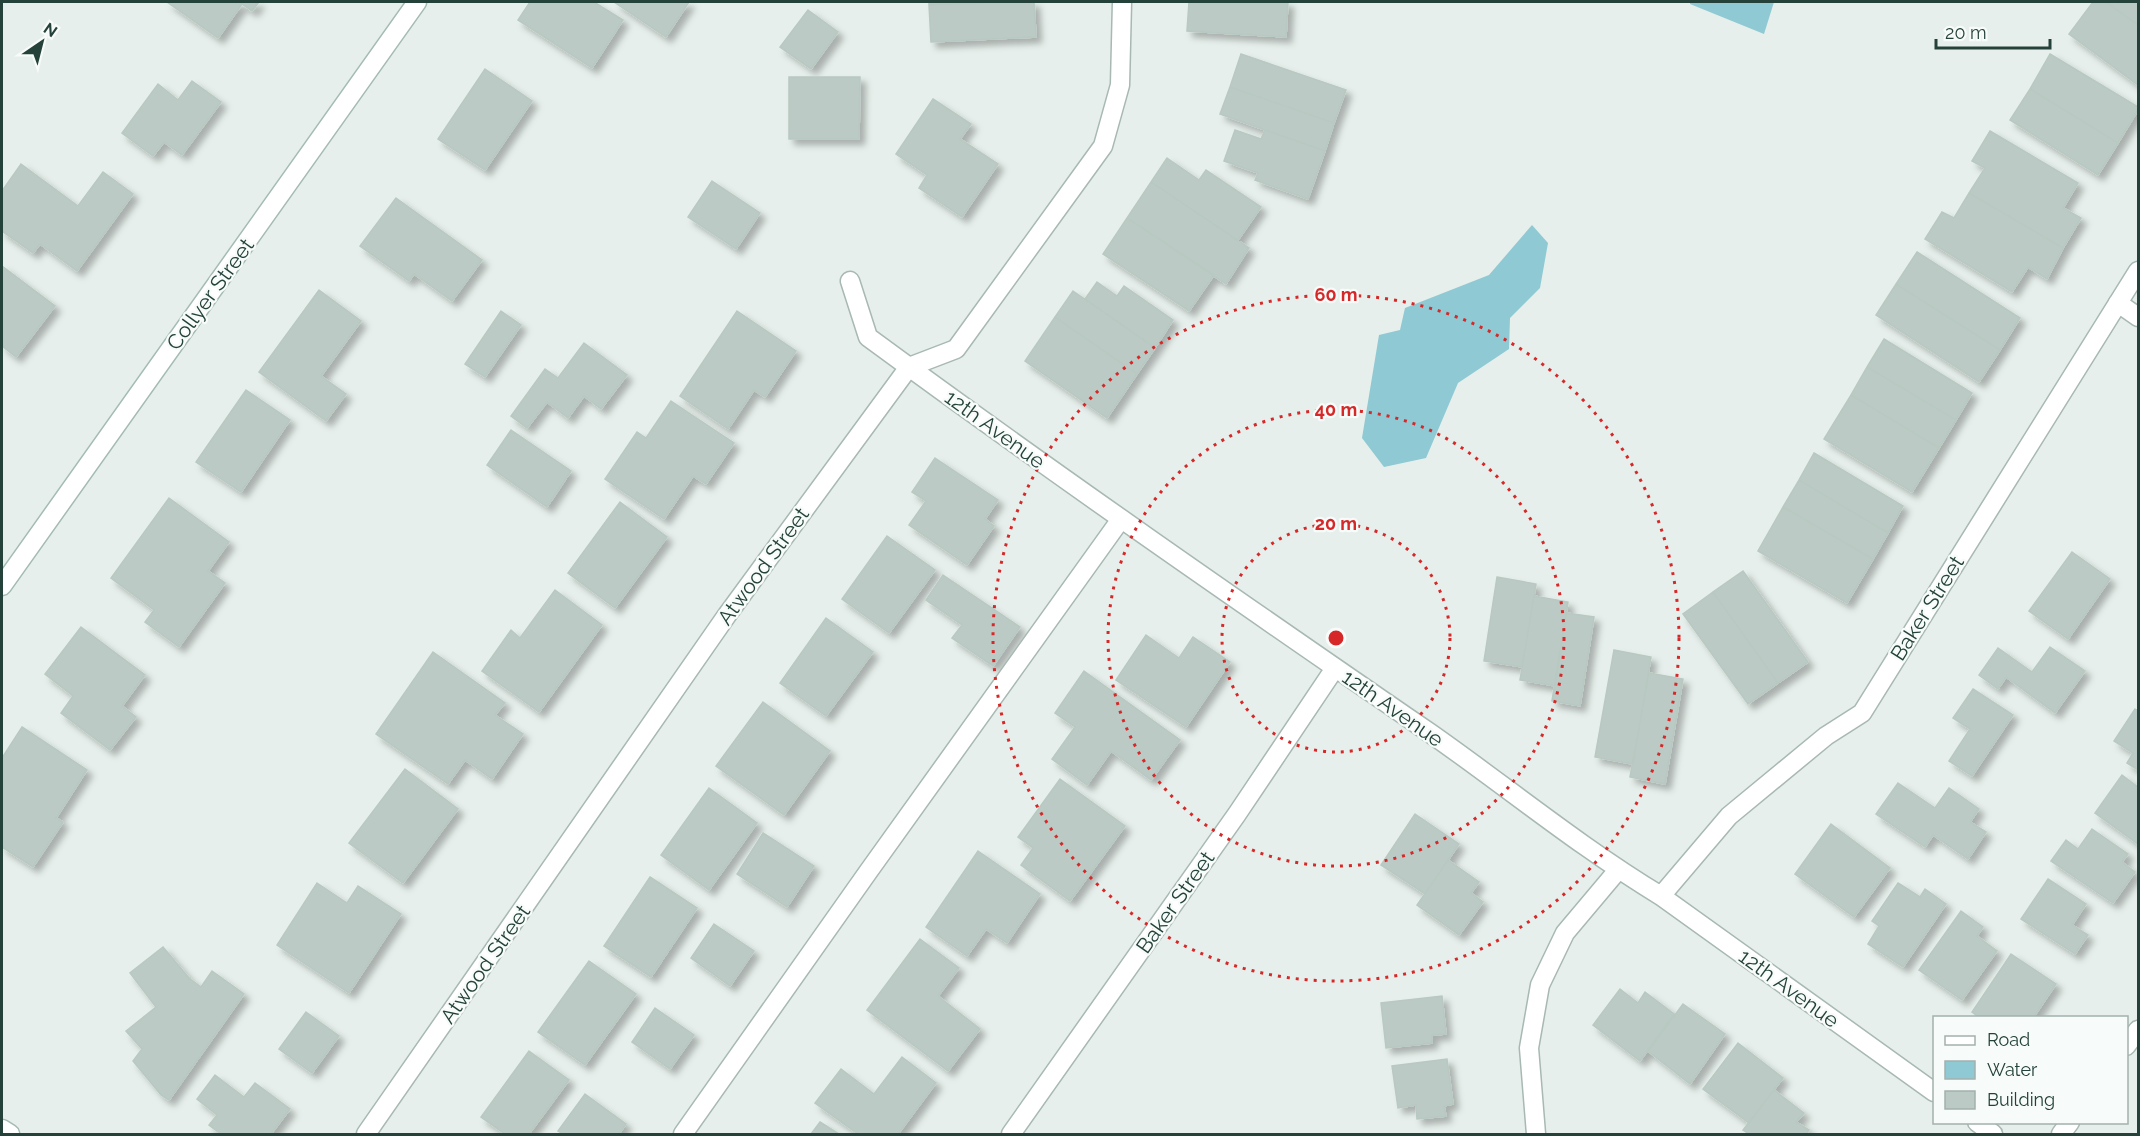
<svg xmlns="http://www.w3.org/2000/svg" width="2140" height="1136" viewBox="0 0 2140 1136" font-family="Raleway,sans-serif">
	<style>
		.water { fill: #8ec9d4 }
		.building { fill: #bbcac4; stroke: #b8c9c2; stroke-width: 1.5; filter: url(#shadow) }
		.lines { fill: none; stroke-linecap: round; stroke-linejoin: round }
		.lane-casing { stroke: #a8b8b2; stroke-width: 21 }
		.street-casing { stroke: #a8b8b2; stroke-width: 21 }
		.secondary-casing { stroke: #a4bbb3; stroke-width: 21 }
		.lane { stroke: #fff; stroke-width: 18 }
		.street { stroke: #fff; stroke-width: 18 }
		.secondary { stroke: #fff; stroke-width: 18 }
		.ring { fill: none; stroke: #d62828; stroke-width: 3; stroke-dasharray: 3 6 }
		.labels { text-anchor: middle; dominant-baseline: central; stroke-width: 4.5; stroke-linejoin: round; paint-order: stroke }
		.street-label { font-size: 21px; fill: #24423a; stroke: #f7fbf9 }
		.centre { fill: #d62828; stroke: #f7fbf9; stroke-width: 3 }
		.ring-label { font-size: 18px; text-anchor: middle; font-weight: bold; fill: #d62828; stroke: #f7fbf9; stroke-width: 4.5; stroke-linejoin: round; paint-order: stroke }
	</style>
	<defs>
		<filter id="shadow"><feDropShadow dx="5.5" dy="5.5" stdDeviation="3" flood-color="#0004"/></filter>
	</defs>
	<rect width="100%" height="100%" fill="#e6efeb"/>
	<path class="water" d="M1690,2H1774L1764,34L1690,4Z
		M1532,225L1548,243L1540,288L1510,318L1509,349L1458,383L1426,458L1384,467L1362,438L1379,335L1400,330L1405,308L1489,275Z"/>
	<path class="building" d="M167,2H259L252,11L242,4L218,38Z
		M530,2H594L623,20L592,68L518,20Z
		M614,2H689L666,37Z
		M929,2H1010L929,5Z
		M1010,2H1034L1036,37L931,42L929,5Z
		M1189,2H1288L1286,37L1187,31Z
		M2093,2H2106L2138,25V85L2069,34Z
		M2106,2H2138V25Z
		M808,10L838,32L811,69L780,47Z
		M1241,54L1346,90L1334,123L1230,87Z
		M2050,54L2138,107V110L2118,143L2030,89Z
		M485,69L532,101L485,170L438,139Z
		M789,77H860L859,139H789Z
		M192,81L221,102L182,155L164,142L153,156L122,133L158,84L178,100Z
		M1230,87L1334,123L1325,151L1220,114Z
		M2030,89L2118,143L2098,175L2010,120Z
		M933,99L971,124L960,139L998,164L962,217L919,188L927,175L896,154Z
		M1235,130L1261,139L1265,130L1325,151L1308,199L1255,180L1258,173L1224,161Z
		M1990,131L2078,183L2063,208L2081,218L2063,248L1969,193L1985,168L1972,161Z
		M1167,158L1199,180L1206,170L1261,207L1238,240L1151,182Z
		M21,164L78,206L103,172L133,194L77,271L40,244L33,253L2,231V191Z
		M712,181L760,213L736,249L688,217Z
		M1151,182L1249,248L1226,284L1127,218Z
		M1969,193L2063,248L2047,279L2028,267L2012,292L1925,239L1942,212L1954,218Z
		M396,198L482,260L452,301L414,274L409,281L360,246Z
		M1127,218L1214,275L1189,311L1103,254Z
		M1917,252L2020,318L2000,350L1896,284Z
		M2,266L55,306L16,357L2,346Z
		M1097,282L1117,296L1124,286L1173,320L1155,348L1085,299Z
		M1896,284L2000,350L1979,382L1876,315Z
		M319,290L361,321L321,376L346,394L326,421L259,372Z
		M1073,291L1155,348L1137,374L1055,317Z
		M501,311L521,325L485,377L465,364Z
		M737,311L796,351L765,397L754,390L728,429L680,396Z
		M1055,317L1137,374L1107,418L1025,361Z
		M1884,339L1972,393L1956,420L1867,367Z
		M584,343L627,375L601,409L584,396L568,418L547,402L527,428L511,416L545,369L558,378Z
		M1867,367L1956,420L1939,448L1851,395Z
		M246,390L290,420L241,492L196,462Z
		M1851,395L1939,448L1912,492L1824,439Z
		M671,401L734,443L706,484L693,476L664,519L605,479L637,432L646,438Z
		M511,430L571,471L547,507L487,465Z
		M1814,453L1903,506L1888,533L1799,480Z
		M935,458L998,500L985,519L994,526L967,565L909,525L926,501L912,492Z
		M1799,480L1888,533L1873,559L1783,507Z
		M169,498L229,542L208,571L225,583L179,647L145,622L154,610L111,578Z
		M620,502L667,537L615,608L568,573Z
		M1783,507L1873,559L1847,603L1758,551Z
		M887,536L935,570L889,633L842,599Z
		M2072,552L2110,579L2068,639L2029,611Z
		M1743,571L1808,662L1778,683L1713,592Z
		M943,575L1020,627L993,666L952,638L962,625L926,600Z
		M1497,577L1536,584L1522,667L1484,661Z
		M555,590L602,625L539,712L482,671L511,630L520,638Z
		M1713,592L1778,683L1748,704L1683,614Z
		M1534,596L1568,602L1555,686L1520,680Z
		M1566,613L1594,617L1580,706L1552,701Z
		M826,618L873,652L826,716L780,683Z
		M81,627L145,675L122,706L136,717L110,750L61,713L73,696L45,674Z
		M1146,635L1179,658L1193,637L1230,662L1186,727L1116,680Z
		M2050,647L2085,671L2055,713L2006,677L1998,689L1979,675L1998,648L2032,672Z
		M1614,650L1651,657L1633,764L1595,757Z
		M433,652L505,703L495,715L523,734L492,779L465,760L448,784L376,734Z
		M1084,671L1180,740L1151,780L1111,751L1087,785L1052,759L1075,727L1055,713Z
		M1649,673L1683,679L1665,784L1630,777Z
		M1973,689L2013,715L1972,776L1949,761L1970,729L1953,718Z
		M763,702L830,751L784,815L716,766Z
		M2135,709L2138,711V770L2127,763L2133,753L2114,741Z
		M22,727L87,770L56,818L63,822L33,867L2,847V758Z
		M405,769L458,809L403,883L349,843Z
		M2122,775L2138,787V844L2095,813Z
		M1060,779L1125,826L1070,901L1021,865L1033,848L1018,837Z
		M1898,783L1935,808L1949,788L1979,809L1970,822L1986,832L1968,859L1933,835L1925,847L1876,814Z
		M709,788L757,823L709,890L661,855Z
		M1415,814L1459,844L1425,894L1381,865Z
		M1831,824L1890,868L1854,917L1795,874Z
		M2092,829L2128,854L2122,862L2135,872L2113,903L2051,861L2066,840L2078,849Z
		M763,833L814,866L787,907L737,874Z
		M978,851L1040,894L1007,943L986,929L967,956L926,927Z
		M1448,860L1479,882L1471,893L1483,902L1459,935L1417,905Z
		M650,877L697,908L651,977L604,946Z
		M2048,879L2086,904L2072,925L2088,935L2075,954L2021,919Z
		M317,883L347,903L358,886L401,914L349,993L277,945Z
		M1898,883L1920,897L1925,889L1946,904L1903,967L1868,944L1879,926L1872,921Z
		M1961,911L1983,927L1977,936L1997,951L1962,1000L1919,970Z
		M714,924L754,951L730,986L691,958Z
		M920,939L959,968L938,996L980,1029L948,1071L867,1010Z
		M163,947L189,978L201,987L212,971L244,994L169,1100L161,1095L133,1061L142,1049L126,1031L156,1007L130,973Z
		M2011,954L2056,984L2033,1018H1980L1972,1012Z
		M589,961L636,994L585,1065L538,1032Z
		M1620,989L1638,1003L1645,992L1674,1014L1640,1061L1593,1025Z
		M1442,996L1446,1034L1432,1035V1043L1386,1048L1381,1003Z
		M1683,1004L1725,1034L1690,1084L1648,1051Z
		M655,1008L694,1035L670,1069L632,1042Z
		M306,1012L339,1036L312,1073L279,1049Z
		M1738,1043L1783,1078L1749,1123L1703,1089Z
		M529,1051L569,1080L529,1134H505L481,1117Z
		M902,1057L936,1083L898,1134H858L815,1103L841,1069L874,1094Z
		M1447,1059L1453,1104L1444,1106L1446,1116L1417,1119L1416,1105L1398,1108L1392,1066Z
		M215,1075L244,1097L255,1083L290,1109L271,1134H221L209,1125L217,1115L197,1099Z
		M1774,1090L1804,1113L1796,1122L1809,1130L1806,1134H1749L1743,1130Z
		M585,1094L626,1124L619,1134H563L558,1131Z
		M820,1122L839,1134H811Z"/>
	<g class="lines">
		<defs>
			<path id="lane" d="M2118,303L2138,317
				M683,1134L868,872L1121,519"/>
			<path id="street" d="M850,281L868,337C1053,473 1241,603 1430,733C1507,787 1580,847 1661,896L1934,1092
				M1661,896L1729,816L1826,736L1862,713L2138,271
				M2126,1046L2138,1030
				M1977,1122L1993,1134
				M366,1134L727,615L909,367L956,349L1103,146L1120,85L1122,2
				M1011,1134L1237,814L1335,668
				M1536,1134L1529,1048L1540,985L1565,933L1618,870
				M2061,1134L2070,1122"/>
			<path id="secondary" d="M2,586L417,2
				M2,1129L10,1134"/>
		</defs>
		<use href="#lane" class="lane-casing"/>
		<use href="#street" class="street-casing"/>
		<use href="#secondary" class="secondary-casing"/>
		<use href="#lane" class="lane"/>
		<use href="#street" class="street"/>
		<use href="#secondary" class="secondary"/>
	</g>
	<g class="ring">
		<circle cx="1336" cy="638" r="114"/>
		<circle cx="1336" cy="638" r="228"/>
		<circle cx="1336" cy="638" r="343"/>
	</g>
	<g class="labels">
		<g class="street-label">
			<text transform="translate(210 294) rotate(-54)">Collyer Street</text>
			<text transform="translate(995 429) rotate(36)">12th Avenue</text>
			<text transform="translate(763 566) rotate(-54)">Atwood Street</text>
			<text transform="translate(1927 608) rotate(-58)">Baker Street</text>
			<text transform="translate(1393 708) rotate(35)">12th Avenue</text>
			<text transform="translate(1175 902) rotate(-55)">Baker Street</text>
			<text transform="translate(485 964) rotate(-55)">Atwood Street</text>
			<text transform="translate(1789 988) rotate(36)">12th Avenue</text>
		</g>
	</g>
	<circle cx="1336" cy="638" r="9" class="centre"/>
	<g class="ring-label">
		<text x="1336" y="301">60 m</text>
		<text x="1336" y="416">40 m</text>
		<text x="1336" y="530">20 m</text>
	</g>
	<rect width="2140" height="1136" fill="none" stroke="#24423a" stroke-width="6"/>
	<rect x="1933" y="1016" width="195" height="108" fill="#f7fbf9" stroke="#a3b1ad" stroke-width="1.5"/>
	<rect x="1945" y="1036" width="30" height="9" fill="#ffffff" stroke="#a3b1ad" stroke-width="1.5"/>
	<text x="1987" y="1046" font-size="18" fill="#24423a">Road</text>
	<rect x="1945" y="1061" width="30" height="18" fill="#8ec9d4" stroke="#a3b1ad" stroke-width="1.5"/>
	<text x="1987" y="1076" font-size="18" fill="#24423a">Water</text>
	<rect x="1945" y="1091" width="30" height="18" fill="#bbcac4" stroke="#a3b1ad" stroke-width="1.5"/>
	<text x="1987" y="1106" font-size="18" fill="#24423a">Building</text>
	<g transform="translate(42 42) rotate(35)" stroke="#f7fbf9" stroke-width="4.5" paint-order="stroke">
	<path d="M0-4.5L10 22L0 15L-10 22Z" fill="#24423a"/>
	<text y="-9" font-size="16" font-weight="bold" text-anchor="middle" fill="#24423a">N</text>
	</g>
	<path d="M1936 39v9h114v-9" fill="none" stroke="#24423a" stroke-width="3"/>
	<text x="1945" y="39" font-size="18" fill="#24423a" stroke="#f7fbf9" stroke-width="4.5" paint-order="stroke">20 m</text>
</svg>
